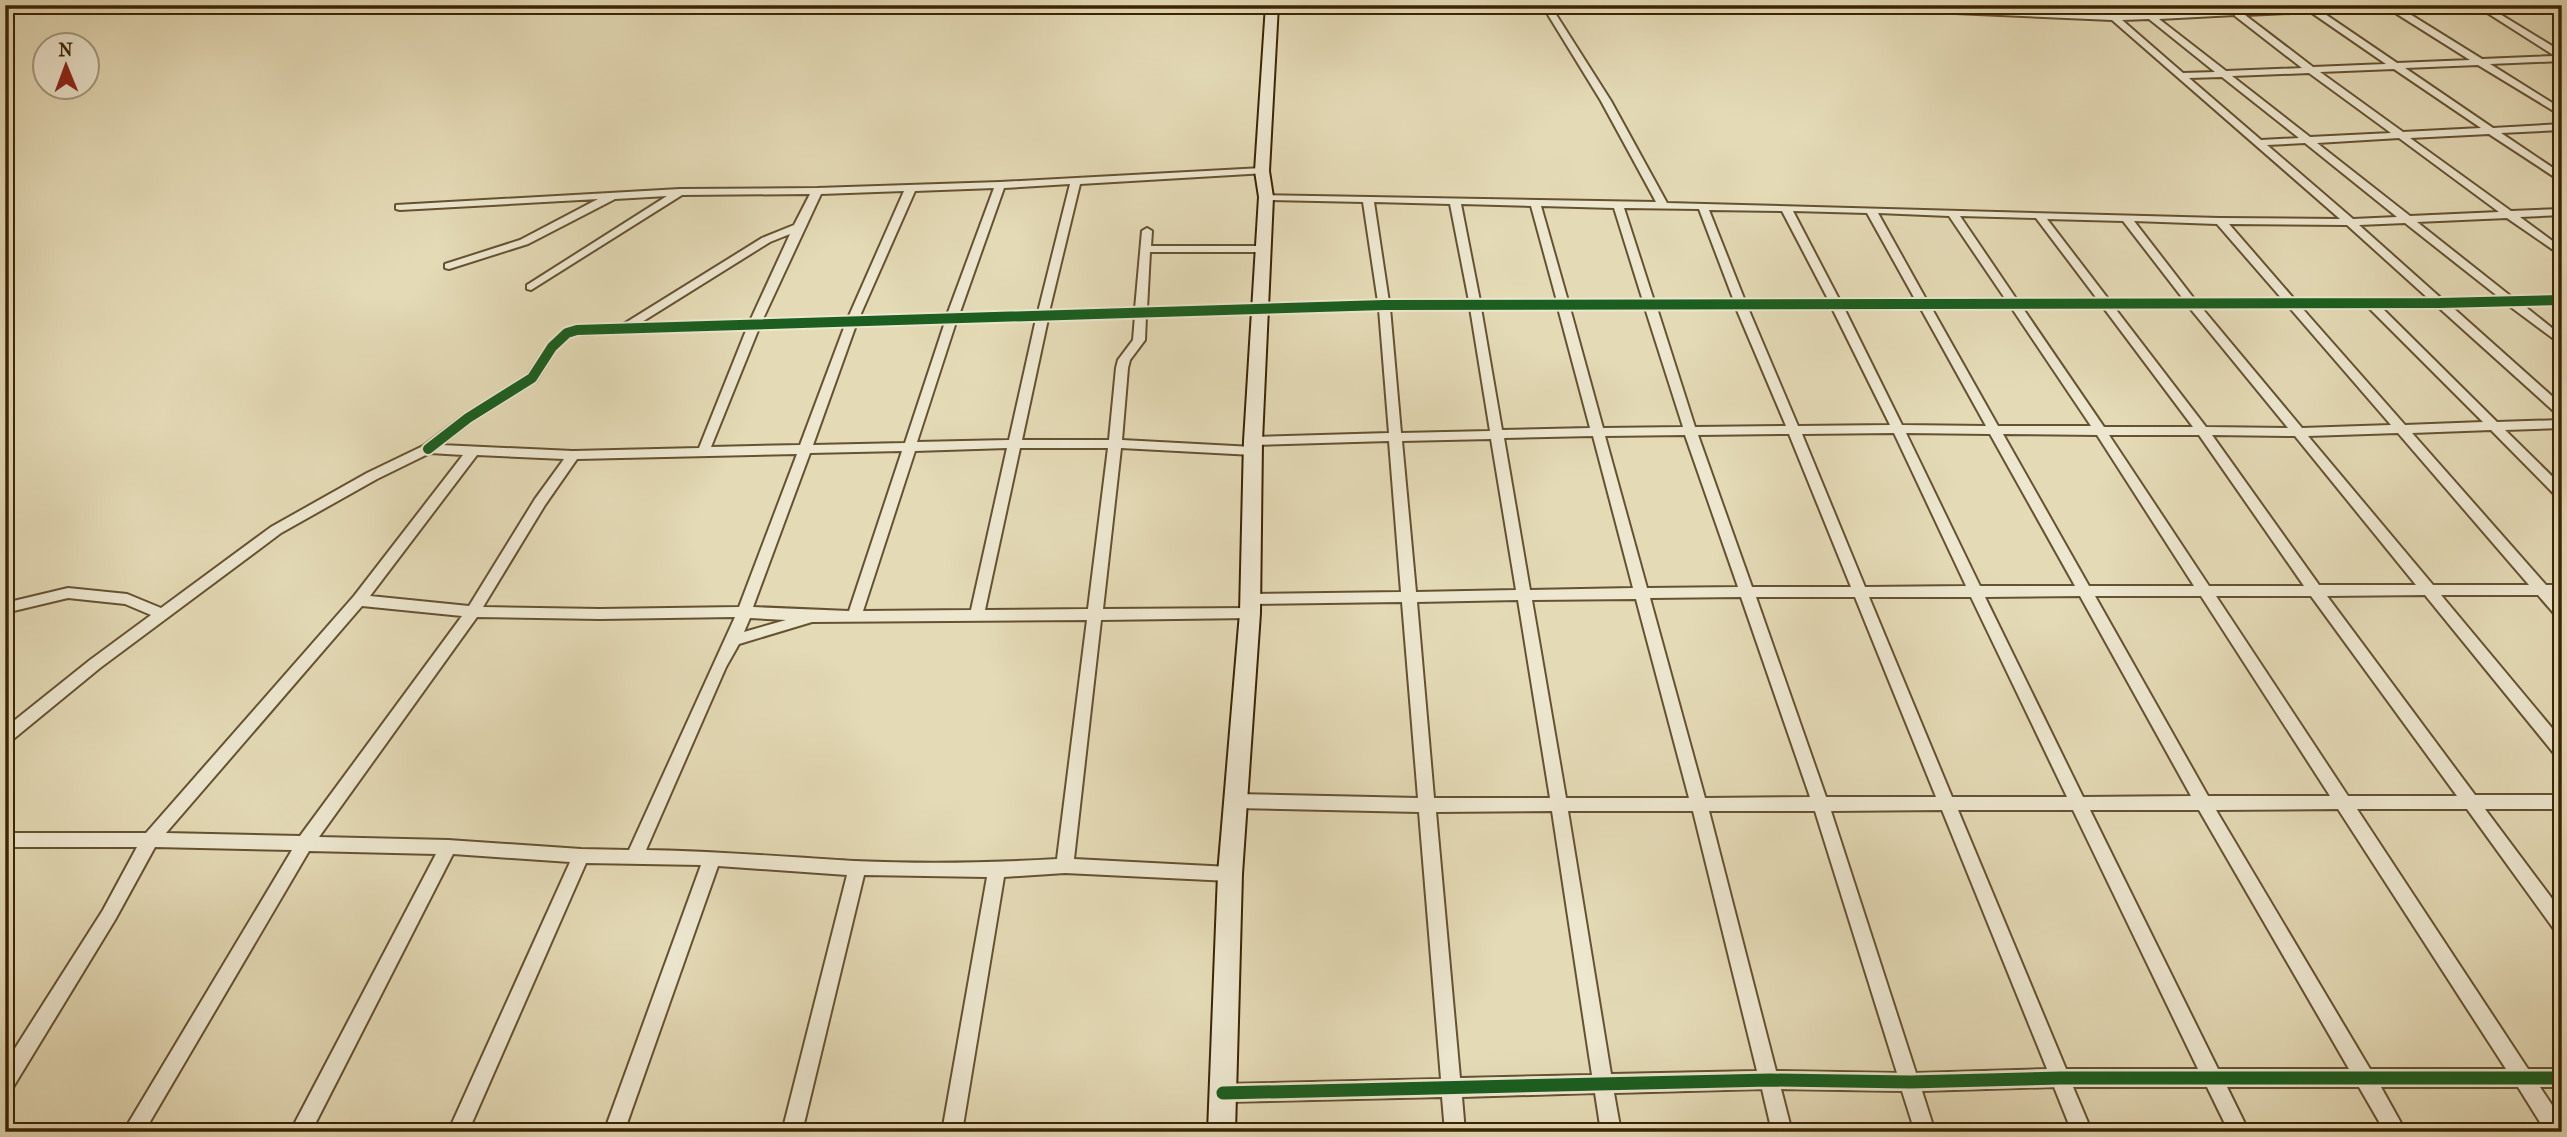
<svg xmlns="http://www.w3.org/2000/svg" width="2567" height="1137" viewBox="0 0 2567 1137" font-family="'IM FELL French Canon',serif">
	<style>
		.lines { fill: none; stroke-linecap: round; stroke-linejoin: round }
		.street-casing { stroke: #655230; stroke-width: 4 }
		.secondary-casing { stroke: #3b2503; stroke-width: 4 }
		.street { fill: #ede7d0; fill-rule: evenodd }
		.secondary { fill: #ede7d0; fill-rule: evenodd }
		.cycleway-far1-casing { stroke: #ede7d0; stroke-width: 14 }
		.cycleway-casing { stroke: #ede7d0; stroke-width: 18 }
		.cycleway-far1 { stroke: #1b5e20; stroke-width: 10 }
		.cycleway { stroke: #1b5e20; stroke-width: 13 }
	</style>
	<rect width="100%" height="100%" fill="#e4dab6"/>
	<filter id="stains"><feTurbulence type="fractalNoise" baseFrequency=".00286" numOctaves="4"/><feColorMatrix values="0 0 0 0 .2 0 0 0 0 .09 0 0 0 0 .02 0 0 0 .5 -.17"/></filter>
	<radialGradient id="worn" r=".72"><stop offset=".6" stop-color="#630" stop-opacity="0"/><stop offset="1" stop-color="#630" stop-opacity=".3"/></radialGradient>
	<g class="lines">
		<defs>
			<path id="street" d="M1542,5H1550L1611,101L1667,203L2220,218L2340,219L2112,20L1955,13L1743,8L1739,5L1955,7L2106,15L2095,5H2104L2116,15L2354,5H2423L2400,8L2482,59L2555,56L2475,5H2485L2562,52V61L2490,64L2562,109V116L2478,65L2405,68L2493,128L2562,124V130L2501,133L2562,174V182L2489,134L2410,138L2511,211L2562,209V215L2520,217L2562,248V256L2507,218L2417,222L2513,298L2562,297V303L2522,304L2562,336V345L2508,305L2451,306L2562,405V416L2558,415L2437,306L2381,307L2497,422L2562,420V428L2505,430L2562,486V498L2557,497L2491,430L2412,433L2546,585H2562V595H2555L2562,603V618L2557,617L2538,595H2441L2562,740V758L2556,756L2425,595L2327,596L2475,795H2562V809H2485L2562,912V934L2556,932L2467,809H2357L2528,1069H2562V1087H2540L2562,1120V1132H2546L2518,1087H2381L2406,1132H2385L2359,1087H2227L2249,1132H2229L2207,1087H2073L2092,1132H2072L2054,1087L1922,1091L1935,1132H1915L1902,1091L1781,1089L1792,1132H1772L1762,1089L1614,1093L1621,1132H1601L1595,1093L1462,1097L1465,1132H1445L1442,1097L1223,1102L1216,1100L1213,1093L1216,1086L1223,1084L1441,1079L1419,812L1235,808L1229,806L1227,801L1229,796L1235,794L1418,798L1402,602L1249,604L1242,599L1249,594L1401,592L1389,441L1253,445L1247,441L1253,437L1389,433L1379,309L1146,316L1145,340L1130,360L1128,368L1122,440L1253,447L1259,451L1253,455L1121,448L1103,609L1250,608L1255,609L1257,613L1255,617L1250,618L1101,620L1074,859L1230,867L1236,869L1239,874L1236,879L1230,881L1065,873L1004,877L962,1132H942L987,877L864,875L802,1132H782L847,875L718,866L624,1132H604L701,865L586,863L468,1132H448L570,862L453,854L311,1132H290L436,854L309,851L144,1132H123L292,850L155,847L115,920L12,1089L5,1091V1064L103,910L137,847H5V833H146L354,596L463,455L430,453L377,479L281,533L100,668L11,741L5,743V728L90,660L151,615L125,604L68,598L5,613V603L68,588L127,594L161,608L271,527L367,473L423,446L464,415L528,375L548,345L563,331L577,327L622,325L762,238L794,225L810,194L682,195L531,290L527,289V285L667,196L615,199L528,244L449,269L445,268V264L520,240L598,199L400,210L396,209V205L680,189L817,188L1000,182L1262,168L1266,169V173L1080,184L1049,312L1135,309L1142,231L1147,228L1152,231L1151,246H1264L1269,249L1264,252H1150L1147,309L1378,302L1363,202L1266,200L1261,197L1262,195L1656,202L1601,101ZM2389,9L2470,60L2397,63L2322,12ZM2312,12V13L2386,64L2313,67L2245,15ZM2235,15V16L2302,68L2226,71L2159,19ZM2149,19L2215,72L2183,73L2122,20ZM2394,69L2481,128L2403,132L2320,72ZM2309,73L2391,133L2310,137L2232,76ZM2222,77L2299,138L2261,140L2189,78ZM2399,138L2499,212L2410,216L2317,143ZM2305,143L2397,217L2353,219L2267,145ZM1070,184L1038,312L959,315L1004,188ZM994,188L947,315L859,318L915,191ZM904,191L848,318L762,321L821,194ZM1374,202L1450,204L1469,301L1389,302ZM1461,204L1531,206L1557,301H1480ZM1541,206L1614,208L1643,301H1568ZM1624,208L1699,209L1734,301H1654ZM1709,210L1782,211L1829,301H1745ZM1793,211L1867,213L1916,301H1840ZM1878,213L1949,216L2006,300L1927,301ZM1960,216L2036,218L2098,300H2017ZM2047,219L2123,221L2184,300H2109ZM2134,221L2217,224L2283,300H2195ZM2405,223L2500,298L2443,300L2359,225ZM2229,224L2347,225L2430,300H2295ZM790,234L750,321L637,325L770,242ZM1920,307L1986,426L1902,425L1844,308ZM1931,307H2011L2091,426H1998ZM2022,307H2103L2193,427H2104ZM2114,307H2189L2288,428L2206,427ZM2201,307H2289L2391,425L2302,428ZM2301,307H2368L2483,422L2405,425ZM1390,308H1470L1490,431L1401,433ZM1481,308H1558L1590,428L1502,430ZM1570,308H1645L1683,427L1603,428ZM1657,308H1736L1786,426L1695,427ZM1748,308H1832L1890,425L1798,426ZM1135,316L1133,340L1118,360L1116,368L1109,440H1022L1048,319ZM1036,319L1009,440L917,442L956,322ZM945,322L905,443L813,445L856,325ZM845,325L800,445L711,447L759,328ZM747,328L699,448L573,451L441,445L472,421L536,381L556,349L571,335ZM1894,433L1966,586L1865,587L1802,434ZM1906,433L1990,434L2075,586H1980ZM2398,433L2529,585H2433L2308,436ZM1789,434L1851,587H1752L1698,435ZM2003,434L2097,435L2194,586H2089ZM1685,435L1738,587L1647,588L1605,436ZM2109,435H2199L2304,586H2209ZM2212,435L2295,436L2416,585H2319ZM1593,436L1633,588L1530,590L1504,438ZM1491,439L1516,590L1416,592L1402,441ZM1007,448L971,610L863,611L915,451ZM1020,448H1108L1088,609L985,610ZM902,451L849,611L753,607L810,453ZM797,454L739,607L600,609L483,607L545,505L577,459ZM477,455L564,459L535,499L469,606L370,596ZM2080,596L2191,796L2083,797L1985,597ZM2095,596H2201L2330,796H2208ZM2216,596H2311L2457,796H2348ZM1741,597L1810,797L1705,798L1650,598ZM1756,597H1855L1936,797H1826ZM1869,597H1971L2067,797H1952ZM1636,599L1689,798H1566L1532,600ZM1518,600L1550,798H1434L1417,602ZM362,606L462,616L300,836L166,833ZM477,617L600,619L735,617L629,850L581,849L448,840L319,837ZM750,618L786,620L744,632ZM1087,620L1057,859C990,863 922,864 854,861C785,857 716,851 646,850L726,667L739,644L812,622ZM2338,809L2506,1069H2370L2216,810ZM1942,810L2047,1069L1916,1073L1831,811ZM1958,810H2073L2198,1069H2066ZM2090,810H2199L2349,1069H2218ZM1552,811L1592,1075L1460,1078L1436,812ZM1568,811H1693L1757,1071L1611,1074ZM1709,811H1815L1897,1073L1776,1071Z
				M2546,5H2556L2562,8V14Z"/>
			<path id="secondary" d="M1266,5H1278L1269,171L1273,197L1262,441L1260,613L1242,874L1235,1132H1208L1218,874L1240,613L1244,441L1259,197L1255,171Z"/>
		</defs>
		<use href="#street" class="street-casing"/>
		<use href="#secondary" class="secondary-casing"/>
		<use href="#street" class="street"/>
		<use href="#secondary" class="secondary"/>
		<defs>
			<path id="cycleway-far1" d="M428,449L468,418L532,378L552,347L567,333L577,330L1384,305L2440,303L2562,300"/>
			<path id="cycleway" d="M1223,1093L1770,1080L1910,1082L2060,1078H2562"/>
		</defs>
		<use href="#cycleway-far1" class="cycleway-far1-casing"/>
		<use href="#cycleway" class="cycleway-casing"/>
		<use href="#cycleway-far1" class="cycleway-far1"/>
		<use href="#cycleway" class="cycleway"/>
	</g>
	<rect width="2567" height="1137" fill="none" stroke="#e4dab6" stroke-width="28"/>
	<rect x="7" y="7" width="2553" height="1123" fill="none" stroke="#3b2503" stroke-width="3.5"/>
	<rect x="14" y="14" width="2539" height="1109" fill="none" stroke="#3b2503" stroke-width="2"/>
	<g transform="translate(66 66) rotate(359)"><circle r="33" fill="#ede7d0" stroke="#a6997e" stroke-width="2"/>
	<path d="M0-5L12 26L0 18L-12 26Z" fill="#8f2418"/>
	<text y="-10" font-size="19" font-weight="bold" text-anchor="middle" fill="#3b2503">N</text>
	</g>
	<rect width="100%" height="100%" filter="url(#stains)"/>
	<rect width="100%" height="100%" fill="url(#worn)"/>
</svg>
